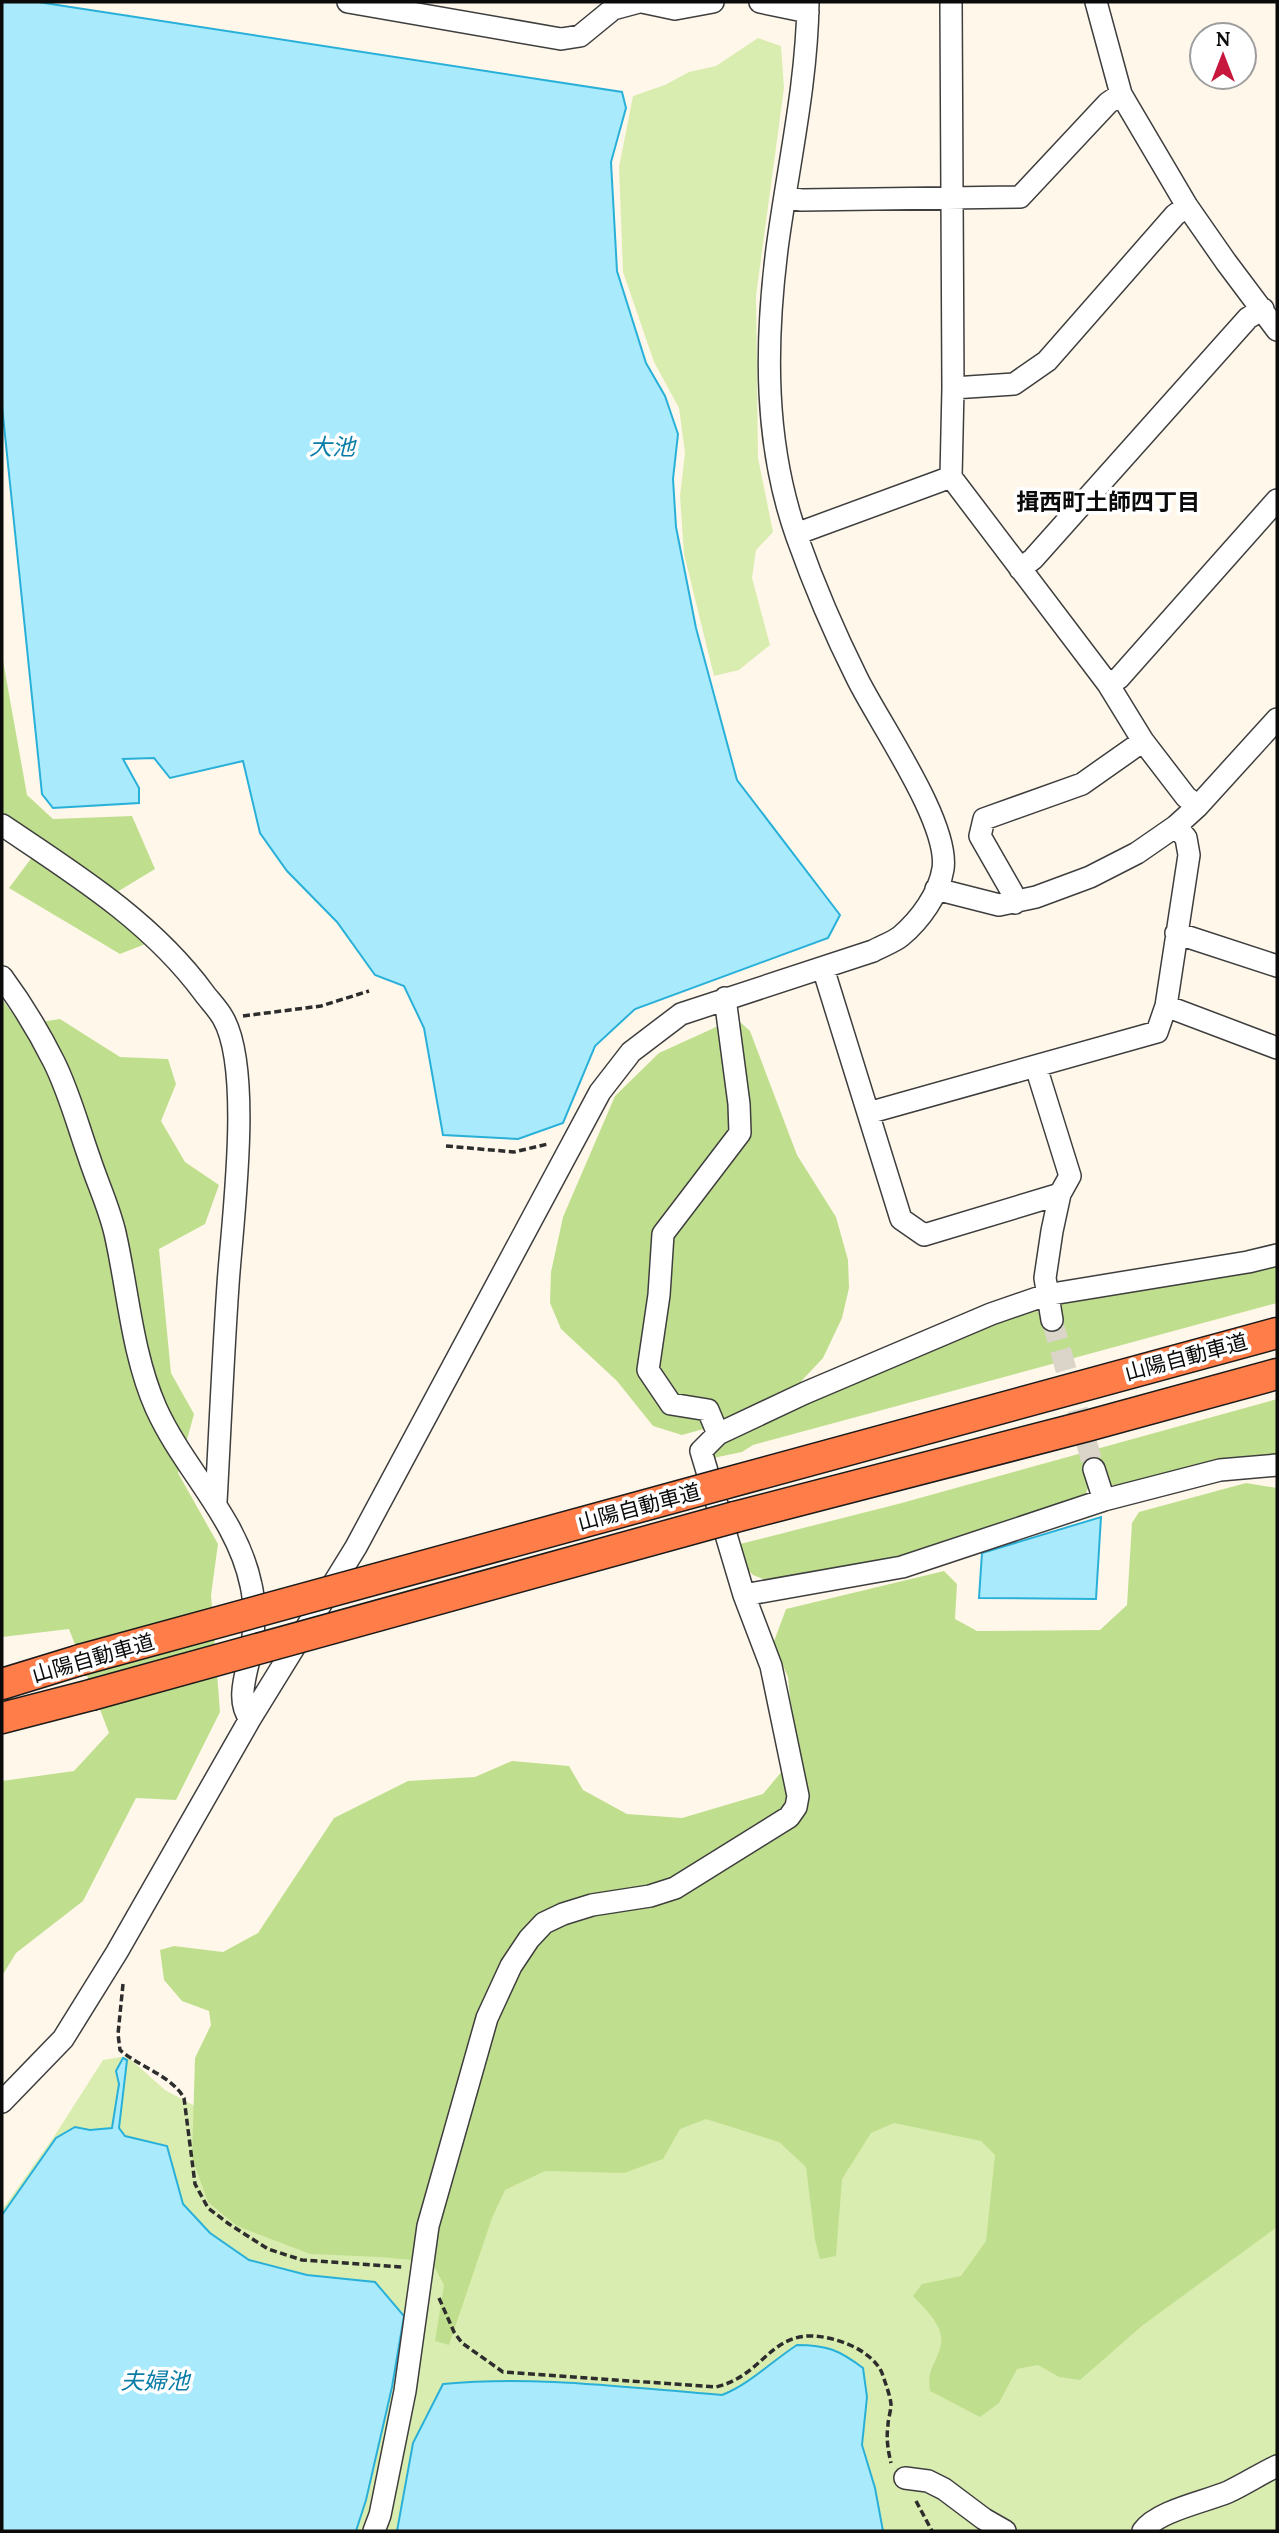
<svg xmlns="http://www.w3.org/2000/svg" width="1279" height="2533" viewBox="0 0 1279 2533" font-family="Lora,'Noto Sans JP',serif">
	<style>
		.green { fill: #daedb0 }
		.forest { fill: #c0df8e }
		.water { fill: #a9ebfc; stroke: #29b0d9; stroke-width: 2 }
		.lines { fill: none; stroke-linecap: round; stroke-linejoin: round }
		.minor-tunnel { stroke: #dad4c9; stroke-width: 21; stroke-dasharray: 21 10; stroke-linecap: butt }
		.minor-casing { stroke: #3e3e3e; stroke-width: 24 }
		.highway-casing { stroke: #1c1c1c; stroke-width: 33 }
		.path { stroke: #2d2d2d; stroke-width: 3.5; stroke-dasharray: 7 3.5; stroke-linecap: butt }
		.minor { stroke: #fff; stroke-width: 21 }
		.highway { stroke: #ff7d48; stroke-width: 30 }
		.highway-bridge-casing { stroke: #1c1c1c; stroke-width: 33; stroke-linecap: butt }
		.highway-bridge { stroke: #ff7d48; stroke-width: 30 }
		.labels { text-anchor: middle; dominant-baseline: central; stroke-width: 7; stroke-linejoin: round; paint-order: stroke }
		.street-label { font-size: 21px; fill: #0b0b0b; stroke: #fff }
		.water-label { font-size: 23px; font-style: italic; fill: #0a7da7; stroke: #fff }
		.neighbourhood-label { font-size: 23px; font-weight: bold; fill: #0b0b0b; stroke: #fff }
	</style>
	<rect width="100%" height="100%" fill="#fff7ea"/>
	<path class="green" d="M758,38L781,46L784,88L756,296L758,458L773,532L756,550L752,578L770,645L739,670L714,676L684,554L680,496L685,453L679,408L654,362L623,272L619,167L633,96L665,85L689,72L716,66Z
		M127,2056L165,2090L193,2105L434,2188L821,2062L1277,2189V2531H2V2210L55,2135L103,2060Z"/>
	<path class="forest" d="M2,655L27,795L53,819L132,816L155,869L99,903L148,943L120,954L9,888L33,856L2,835Z
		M2,999L21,1025L60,1019L120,1057L168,1059L176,1084L161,1121L185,1162L219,1185L205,1224L159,1249L171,1373L194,1414L178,1473L218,1544L211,1595L220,1712L176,1800L136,1798L83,1901L16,1953L2,1976V1781L74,1771L109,1733L69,1629L2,1637Z
		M727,1022H740L750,1031L797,1155L836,1217L848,1260L849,1288L842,1318L823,1358L792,1391L739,1419L682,1435L653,1426L617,1381L561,1329L550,1303L551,1272L563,1217L615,1096L659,1053Z
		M1277,1262V1303L753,1445L742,1452L713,1458V1451L723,1438L774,1420L819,1395L956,1336L1035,1309L1040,1314L1057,1307L1062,1302Z
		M1277,1399V1458L1120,1485H1111L1105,1478L1090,1483L1084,1498L889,1559L784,1577L763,1579L753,1575L748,1570L736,1545L898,1504Z
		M1246,1483L1277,1488V2227L1143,2325L1080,2380L1059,2377L1038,2365L1017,2369L999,2403L980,2417L930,2391C927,2369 934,2368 940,2348C947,2328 925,2309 913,2296L922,2284L961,2276L986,2241L995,2155L981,2141L894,2123L871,2133L842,2179L836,2256L820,2259L815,2240L806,2167L779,2142L706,2119L680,2129L663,2159L624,2173L545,2171L505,2190L492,2218L449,2345L435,2341L444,2285L432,2262L380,2257L310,2254L237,2226L208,2202L192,2158L195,2058L211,2025L209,2011L182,2001L164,1980L160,1950L174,1946L223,1952L258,1933L334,1818L408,1781L475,1777L512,1761L569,1766L583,1790L627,1814L682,1818L763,1794L783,1770L793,1733L788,1677L773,1644L786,1609L944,1571L957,1584L955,1619L977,1631L1100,1630L1127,1605L1132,1523L1139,1512Z"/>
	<path class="water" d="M2,2H38L622,92L626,108L611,162L617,271L646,363L665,396L678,434L673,479L676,527L696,628L737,780L840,915L828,938L635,1009L595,1046L563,1123L518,1139L443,1135L424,1028L404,986L375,975L337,922L287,871L260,833L243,761L170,778L154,758L123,759L139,788V803L53,808L42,794L2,406Z
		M1101,1517L1096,1599L979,1598L982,1553Z
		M123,2058L127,2060L119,2128L125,2136L167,2146L183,2204L210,2233L249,2260L307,2275L375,2282L404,2316L392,2387L366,2500L356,2531H2V2215L56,2138L75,2127L90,2130L112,2128L119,2084L116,2071Z
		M797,2345C827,2345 839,2350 863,2368L867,2397L862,2445L875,2488L883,2531H397L413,2443L443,2384C536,2375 630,2388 722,2395C750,2384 772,2361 797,2345Z"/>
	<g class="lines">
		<path class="minor-tunnel" d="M1052,1320L1094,1469"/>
		<defs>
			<path id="minor" d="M348,2L561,39L580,36L613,9L639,2
				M642,2L675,9L713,2
				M760,2L808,12
				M951,2L953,388L951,477L1108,684L1143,741L1186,797L1198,806
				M1096,2L1121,94L1128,106L1187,206L1226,262L1277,330
				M785,198L802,200L1020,197L1108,103L1121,94
				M953,388L1014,384L1047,361L1175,215L1187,206
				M796,534L951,477
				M1020,569L1033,559L1248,318L1263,309
				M1108,684L1119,678L1277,500
				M2,825C75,874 151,921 204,993C210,1001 218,1009 223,1018C253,1070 232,1223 228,1285C223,1357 220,1430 216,1502
				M936,889L999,905L1036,897L1090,877L1137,853L1176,826L1198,806L1277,719
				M1015,903L1012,892L980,836L984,819L1082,784L1143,741
				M1176,933L1277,966
				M823,968L901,1219L924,1235L1060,1194L1070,1176L1036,1067
				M2,977C22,1004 39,1032 54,1062C69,1092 78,1126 89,1157C97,1182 109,1207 115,1233C128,1290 132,1354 156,1408C184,1470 237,1517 251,1585C255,1602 254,1620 253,1638C251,1664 233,1697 250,1719
				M1166,1006L1277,1048
				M868,1113L1157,1032L1166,1006L1189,855L1186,838L1176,826
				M1052,1320L1045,1278L1052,1231L1060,1194
				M718,1434L708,1410L671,1404L648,1370L659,1295L663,1234L740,1133L739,1104L725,998
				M1094,1469L1104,1500
				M744,1595L902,1567L1104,1500L1220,1470L1277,1465
				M2,2102L63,2039L117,1952L250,1719L356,1547L600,1092L631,1052L681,1014L873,951C882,946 894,942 901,936C920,920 939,894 943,869C950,823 879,723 857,678C834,632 814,585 797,537C764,444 765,345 777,249C788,166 807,85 808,2
				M905,2478L928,2481L944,2489L984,2519L1005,2531
				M374,2531L380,2515L405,2391L428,2226L487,2018L511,1966L529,1939L544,1923L563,1914L592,1905L650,1896L675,1888L789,1817L796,1807L798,1796L771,1666L744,1595L701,1451L718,1434L805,1393L991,1314L1046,1295L1248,1262L1277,1255
				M1143,2531C1157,2511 1204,2502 1228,2492C1245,2484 1260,2474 1277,2466"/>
			<path id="highway" d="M723,1484L1277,1333
				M735,1517L1087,1426L1277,1374
				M2,1684L80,1660
				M2,1718L91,1695"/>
		</defs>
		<use href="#minor" class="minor-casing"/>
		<use href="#highway" class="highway-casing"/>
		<path class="path" d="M243,1016L321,1006L369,991
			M446,1146L514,1152L548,1144
			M123,1984L118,2034L120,2050C138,2066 172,2076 184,2098L195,2184L208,2208L229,2224L268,2249L302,2260L402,2267
			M439,2298L454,2332L462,2343L503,2372L716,2387C771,2374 771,2316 845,2343C859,2348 876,2359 882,2373C885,2382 890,2395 891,2404C891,2411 888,2419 888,2425C886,2439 888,2450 891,2463
			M916,2501L932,2531"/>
		<use href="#minor" class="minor"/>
		<use href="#highway" class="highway"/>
		<defs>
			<path id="highway-bridge" d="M80,1660L723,1484
				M91,1695L735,1517"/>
		</defs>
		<use href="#highway-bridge" class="highway-bridge-casing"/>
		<use href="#highway-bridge" class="highway-bridge"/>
	</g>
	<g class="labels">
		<g class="street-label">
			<text transform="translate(1186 1357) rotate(-15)">山陽自動車道</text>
			<text transform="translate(639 1507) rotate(-15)">山陽自動車道</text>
			<text transform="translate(93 1658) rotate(-16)">山陽自動車道</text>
		</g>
		<g class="water-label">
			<text x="332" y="446">大池</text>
			<text x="155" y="2380">夫婦池</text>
		</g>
		<g class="neighbourhood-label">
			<text x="1108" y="501">揖西町土師四丁目</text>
		</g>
	</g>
	<rect width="1279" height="2533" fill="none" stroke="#0b0b0b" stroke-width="7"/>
	<g transform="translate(1223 56)"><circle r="33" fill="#ffffff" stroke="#9d9d9d" stroke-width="2"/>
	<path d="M0-5L12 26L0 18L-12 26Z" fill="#c7173d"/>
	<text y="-10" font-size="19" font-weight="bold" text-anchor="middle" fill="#0b0b0b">N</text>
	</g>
</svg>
